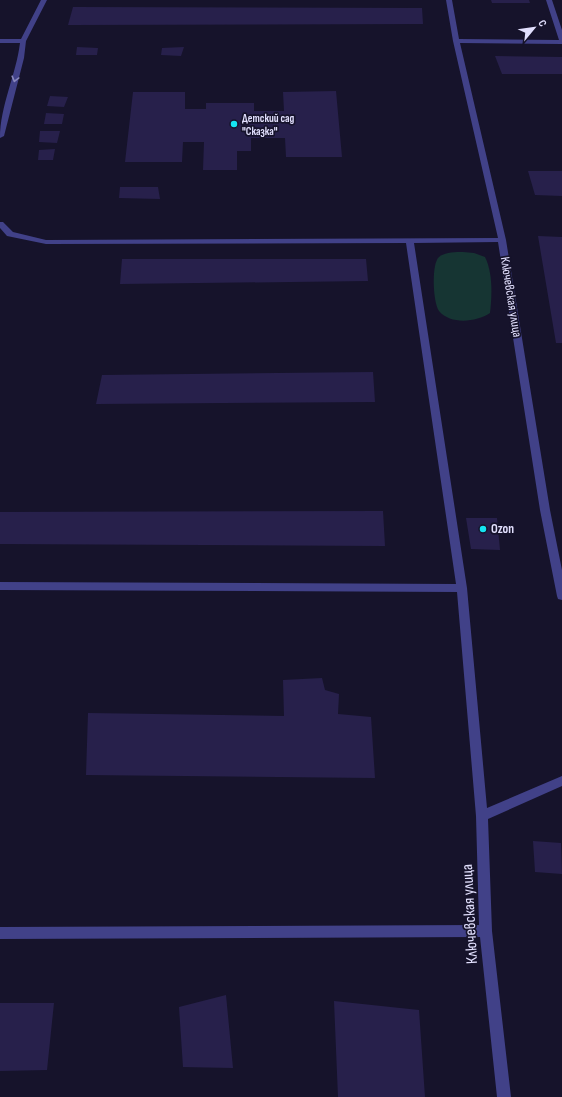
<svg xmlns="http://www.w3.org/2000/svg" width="562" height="1097" viewBox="0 0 562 1097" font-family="'Sofia Sans Condensed',sans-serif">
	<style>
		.green { fill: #163533 }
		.building { fill: #27204b }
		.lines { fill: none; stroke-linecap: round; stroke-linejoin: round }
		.minor { fill: #414188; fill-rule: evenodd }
		.oneway { stroke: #8988bd }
		.poi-dot { fill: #15e5f3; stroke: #16132b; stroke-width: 1.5 }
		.labels { text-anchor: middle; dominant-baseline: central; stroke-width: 3.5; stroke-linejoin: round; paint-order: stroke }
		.far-poi-label { font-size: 11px; font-weight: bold; fill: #e1dffd; stroke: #16132b; text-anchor: start }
		.street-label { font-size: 13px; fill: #e1dffd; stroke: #16132b }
		.poi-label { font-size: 13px; font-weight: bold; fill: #e1dffd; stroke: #16132b; text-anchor: start }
		.near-street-label { font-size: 16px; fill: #e1dffd; stroke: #16132b }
	</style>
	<rect width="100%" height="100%" fill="#16132b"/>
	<path class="green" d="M463,252L474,253L485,257C493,273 492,296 490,313C476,322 451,325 439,311C433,303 431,264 439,257C445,252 455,252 463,252Z"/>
	<path class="building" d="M491,0H529L530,3H492Z
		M73,7L422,8L423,24L68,25Z
		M77,47L98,48L97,55H76Z
		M184,47L181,56L161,55L162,48Z
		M495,56L562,57V74H502Z
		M336,91L342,157H286L285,138H251V151H237V170H203L204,142H183L182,162H125L133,92H185V109H206V103H254V111H284L283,92Z
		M50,96L68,97L64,107L47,106Z
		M46,113L64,114L62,124H44Z
		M40,131H60L57,143L39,142Z
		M55,149L53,160H38L39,150Z
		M528,171H562V196L535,195Z
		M120,187H158L160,199L119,198Z
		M538,236L562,237V343H556Z
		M122,259H366L368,281L120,284Z
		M373,372L375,402L96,404L102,375Z
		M383,511L385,546L0,544V512Z
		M466,518H497L500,550L471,549Z
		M322,678L325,690L339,694L338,714L371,717L375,778L86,775L88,713L284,716L283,680Z
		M533,841L561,843L562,874L535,872Z
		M226,995L233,1068L183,1067L179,1007Z
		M334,1001L419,1010L425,1097H338Z
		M0,1003H54L47,1070L0,1071Z"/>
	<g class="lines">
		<path class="minor" d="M41,0H47L26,41L24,58L4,136L0,138C0,106 16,75 20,43H0V39H21Z
			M446,0H452L459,39L559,40L546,0H552L562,30V44L460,43L506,240L550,510L562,570V600L558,599L557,596L540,510L498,242L414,243L467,588L487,808L562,776V786L488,819L492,931L511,1097H497L480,937L0,939V927L479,925L476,816L457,592L0,590V582L456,584L406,243L46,244L7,236L0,228V222H3L13,232L46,240L498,238L453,41Z"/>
	</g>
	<defs><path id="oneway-chevron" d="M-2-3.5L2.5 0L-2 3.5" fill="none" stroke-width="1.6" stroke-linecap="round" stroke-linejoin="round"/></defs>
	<use class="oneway" href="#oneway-chevron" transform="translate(15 79) rotate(105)"/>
	<g class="poi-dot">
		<circle cx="234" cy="124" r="4"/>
		<circle cx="483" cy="529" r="4"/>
	</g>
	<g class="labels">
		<g class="far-poi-label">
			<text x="242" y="118">Детский сад<tspan x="242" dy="13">"Сказка"</tspan></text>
		</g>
		<g class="street-label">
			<text transform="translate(511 297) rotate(81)">Ключевская улица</text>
		</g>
		<g class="poi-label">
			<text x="491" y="529">Ozon</text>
		</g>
		<g class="near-street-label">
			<text transform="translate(470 914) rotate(-93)">Ключевская улица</text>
		</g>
	</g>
	<g transform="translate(534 28) rotate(61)" stroke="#16132b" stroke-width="3" paint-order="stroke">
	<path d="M0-3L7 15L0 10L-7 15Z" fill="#e1dffd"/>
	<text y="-6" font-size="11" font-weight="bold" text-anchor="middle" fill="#e1dffd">С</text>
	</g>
</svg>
